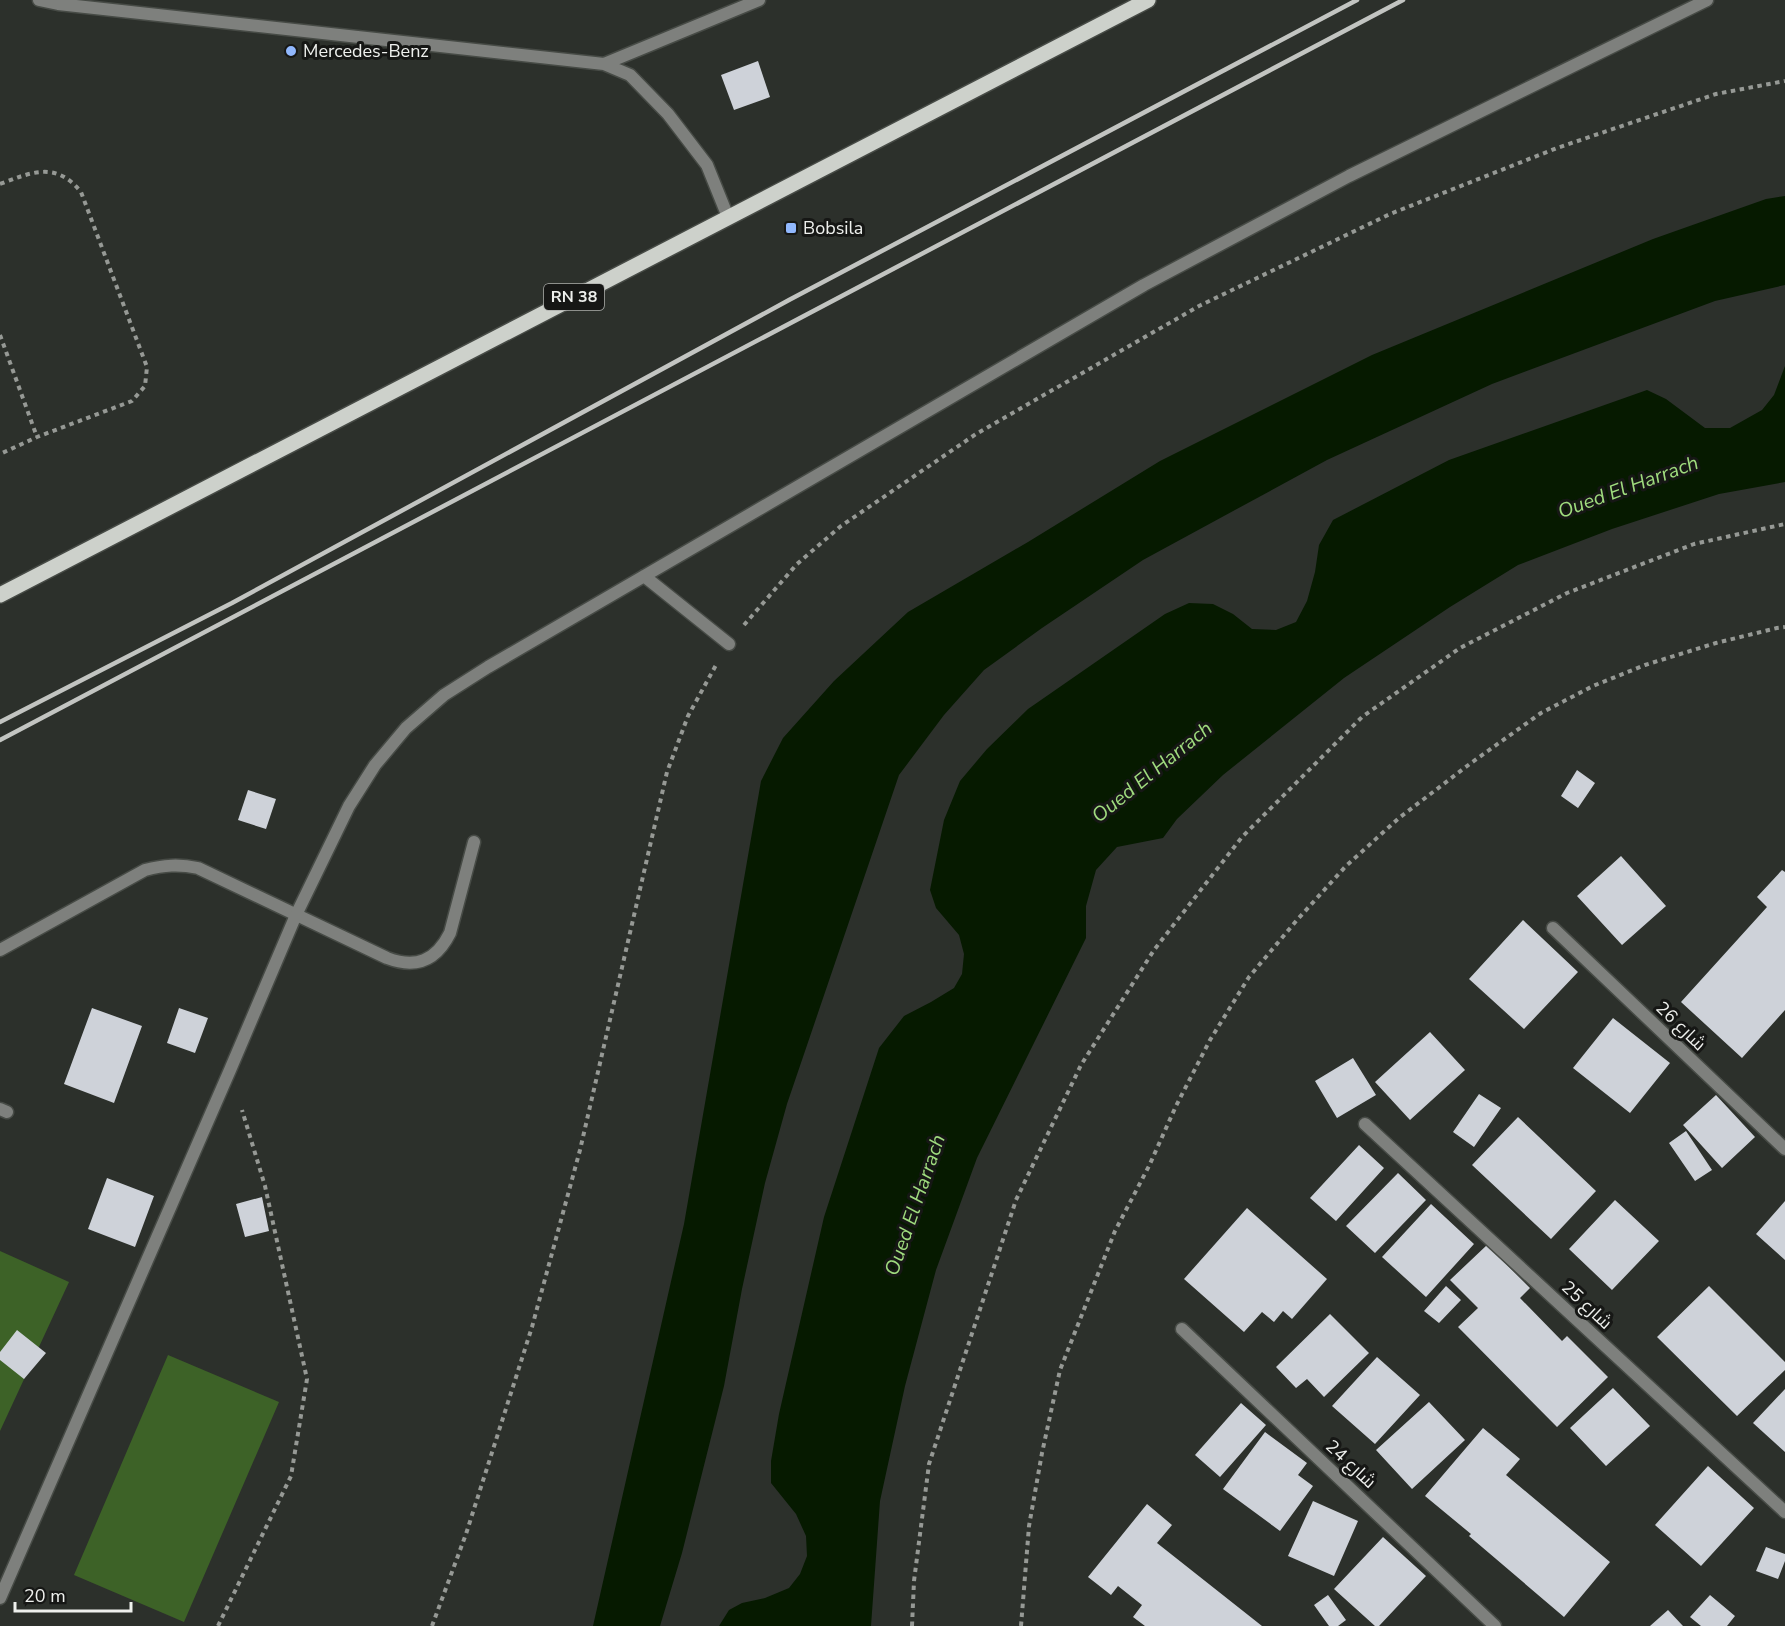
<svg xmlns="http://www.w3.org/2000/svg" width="1785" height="1626" viewBox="0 0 1785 1626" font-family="'Nunito Sans',Cairo,sans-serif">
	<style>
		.green { fill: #3d6227 }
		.water { fill: #061a00 }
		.building { fill: #ced2d9 }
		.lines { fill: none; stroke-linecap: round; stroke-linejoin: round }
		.service-casing { stroke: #474b46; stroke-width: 15 }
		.minor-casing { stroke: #474b46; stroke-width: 15 }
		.primary-casing { stroke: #474b46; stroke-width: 18 }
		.path { stroke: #969995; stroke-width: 4; stroke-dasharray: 4.5 4.5; stroke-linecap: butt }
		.service { stroke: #7e807d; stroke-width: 12 }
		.minor { stroke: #7e807d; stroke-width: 12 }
		.primary { stroke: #cdd1cb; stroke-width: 15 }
		.rail { stroke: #c2c4c1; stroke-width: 4.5 }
		.poi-dot { fill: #91b8fd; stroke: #161715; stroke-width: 2 }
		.labels { text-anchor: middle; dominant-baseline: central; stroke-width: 6; stroke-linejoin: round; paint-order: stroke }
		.shield { fill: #161715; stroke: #adafac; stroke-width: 1.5 }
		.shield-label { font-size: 16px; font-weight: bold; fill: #eef0ed }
		.poi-label { font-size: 18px; fill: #eef0ed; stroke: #161715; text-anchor: start }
		.street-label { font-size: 18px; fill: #eef0ed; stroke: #161715 }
		.water-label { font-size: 20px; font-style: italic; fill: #9fdb7e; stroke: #161715 }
	</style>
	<rect width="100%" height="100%" fill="#2c302b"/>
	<path class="green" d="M0,1251L69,1282L0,1431Z
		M168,1355L279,1402L184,1622L74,1575Z"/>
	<path class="water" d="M1785,196V285L1715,301L1492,384L1327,460L1143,560L1042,628L984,670L944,715L899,775L787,1104L765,1183L742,1289L724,1386L682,1553L660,1626H593L684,1224L761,781L783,738L834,681L908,612L1028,542L1160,461L1372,355L1653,239L1766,199Z
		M1785,366V482L1719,494L1612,529L1518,565L1450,607L1344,678L1223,775L1177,819L1163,838L1117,847L1096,870L1086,906V938L977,1158L936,1270L905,1386L880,1501L871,1626H719L729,1610L742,1603L765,1598L789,1588L800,1574L807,1556L806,1536L796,1514L771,1483V1461L779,1414L824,1217L879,1048L904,1016L931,1002L954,988L962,974L964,954L959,935L936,908L930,890L944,820L960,781L987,749L1028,709L1165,614L1189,603L1213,604L1233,614L1252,629L1276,630L1296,622L1307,601L1315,572L1319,545L1333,520L1449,460L1647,390L1666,399L1705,428H1730L1762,410L1774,395Z"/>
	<path class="building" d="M758,61L770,97L734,110L721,75Z
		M1577,770L1595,783L1578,808L1561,796Z
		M248,790L276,799L266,829L238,820Z
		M1621,856L1666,906L1622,945L1577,896Z
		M1782,870L1785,872V1010L1742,1058L1681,1002L1767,907L1757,897Z
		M1523,920L1578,972L1524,1029L1469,979Z
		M92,1008L142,1026L114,1103L64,1084Z
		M179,1008L208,1018L195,1053L167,1043Z
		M1613,1018L1670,1063L1630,1113L1573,1068Z
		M1430,1032L1465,1070L1410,1120L1375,1082Z
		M1353,1058L1376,1095L1337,1118L1315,1081Z
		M1479,1094L1501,1108L1474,1147L1453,1132Z
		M1716,1095L1755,1137L1722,1168L1683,1125Z
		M1518,1117L1596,1191L1551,1239L1472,1165Z
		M1686,1131L1712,1170L1695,1181L1669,1143Z
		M1359,1145L1384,1168L1336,1221L1310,1198Z
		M1398,1173L1426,1200L1375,1253L1346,1226Z
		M107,1178L154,1196L135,1247L88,1229Z
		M262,1197L269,1231L245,1237L236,1204Z
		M1615,1200L1659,1241L1612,1290L1569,1249Z
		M1785,1201V1260L1756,1234Z
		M1431,1204L1474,1244L1426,1297L1382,1257Z
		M1247,1208L1327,1279L1292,1319L1283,1311L1274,1322L1262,1312L1244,1332L1184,1279Z
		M1487,1245L1530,1288L1520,1298L1562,1341L1567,1336L1608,1377L1557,1427L1458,1327L1478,1308L1450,1280Z
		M1446,1286L1461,1300L1439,1323L1424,1311Z
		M1709,1286L1785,1362V1370L1737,1416L1657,1337Z
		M1330,1314L1369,1353L1324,1397L1307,1379L1296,1388L1276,1367Z
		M17,1330L46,1353L24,1379L0,1360V1352Z
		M1377,1357L1420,1395L1375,1444L1332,1406Z
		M1613,1388L1650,1426L1606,1466L1570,1428Z
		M1785,1389V1452L1753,1423Z
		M1429,1402L1465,1440L1412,1489L1376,1450Z
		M1241,1403L1266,1425L1220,1477L1195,1455Z
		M1483,1428L1520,1459L1506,1475L1610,1562L1564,1617L1469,1536L1471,1534L1425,1496Z
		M1265,1432L1307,1463L1298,1475L1313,1486L1280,1531L1223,1489Z
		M1708,1466L1754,1508L1701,1566L1655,1525Z
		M1313,1501L1358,1521L1334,1576L1288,1556Z
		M1147,1504L1172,1525L1157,1543L1262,1626H1145L1133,1617L1142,1605L1118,1586L1111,1595L1088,1577Z
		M1383,1537L1426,1576L1379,1626H1375L1334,1589Z
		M1766,1547L1785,1554V1561L1778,1579L1756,1571Z
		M1328,1595L1346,1620L1338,1626H1329L1314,1605Z
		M1710,1595L1735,1616L1727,1626H1701L1690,1617Z
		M1668,1610L1683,1626H1650Z"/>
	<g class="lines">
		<defs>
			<path id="service" d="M0,950L145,870C164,865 179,864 198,868L387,958C416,969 436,961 450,933L474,842
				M0,1109L7,1112"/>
			<path id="minor" d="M39,0L58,4L604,64L630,75L668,114L707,165L728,217
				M604,64L759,0
				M644,576L729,644
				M1553,928L1785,1149
				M1365,1124L1785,1512
				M1182,1329L1495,1626
				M0,1598L230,1070L296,915L349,806L375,765L406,728L444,695L488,667L1144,285L1349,176L1707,0"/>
			<path id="primary" d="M0,595L1148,0"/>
		</defs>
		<use href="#service" class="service-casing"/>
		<use href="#minor" class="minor-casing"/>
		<use href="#primary" class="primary-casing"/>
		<path class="path" d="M0,184C32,172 56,161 81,192L147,367L145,386L132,401L37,437L0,454
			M0,335L37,437
			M744,625L797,564L841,526L976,434L1199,306L1390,214L1557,148L1716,94L1785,81
			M218,1626L291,1476L307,1379L265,1186L242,1110
			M432,1626L466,1534L532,1327L580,1150L667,772L688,716L716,665
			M912,1626L914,1581L929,1464L1016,1200L1081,1065L1154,950L1242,837L1362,717L1460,648L1567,593L1694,544L1785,524
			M1021,1626L1029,1526L1042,1453L1060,1370L1115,1231L1149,1166L1176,1106L1210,1040L1249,977L1297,920L1346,866L1399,818L1471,763L1541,713L1593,686L1645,665L1716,643L1777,628L1785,627"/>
		<use href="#service" class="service"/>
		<use href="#minor" class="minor"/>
		<use href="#primary" class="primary"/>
		<path class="rail" d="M0,722L232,603L789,300L1357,0
			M0,740L1403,0"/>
	</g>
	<g class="poi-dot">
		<circle cx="291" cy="51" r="6"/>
		<rect x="785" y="222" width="12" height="12" rx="3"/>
	</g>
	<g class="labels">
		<rect class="shield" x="544" y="284" width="60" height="26" rx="4.5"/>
		<g class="shield-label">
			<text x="574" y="297">RN 38</text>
		</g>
		<g class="poi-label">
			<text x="303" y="51">Mercedes-Benz</text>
			<text x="803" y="228">Bobsila</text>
		</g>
		<g class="street-label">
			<text transform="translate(1681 1026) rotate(44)">شارع 26</text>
			<text transform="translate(1587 1305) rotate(43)">شارع 25</text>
			<text transform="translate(1351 1464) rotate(43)">شارع 24</text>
		</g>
		<g class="water-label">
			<text transform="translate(1628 487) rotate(-20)">Oued El Harrach</text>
			<text transform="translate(1152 772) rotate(-39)">Oued El Harrach</text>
			<text transform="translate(915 1205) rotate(-71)">Oued El Harrach</text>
		</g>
	</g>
	<path d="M15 1602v9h116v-9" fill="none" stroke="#eef0ed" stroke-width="3"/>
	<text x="24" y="1602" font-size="18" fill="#eef0ed" stroke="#161715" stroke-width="4.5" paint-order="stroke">20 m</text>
</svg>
